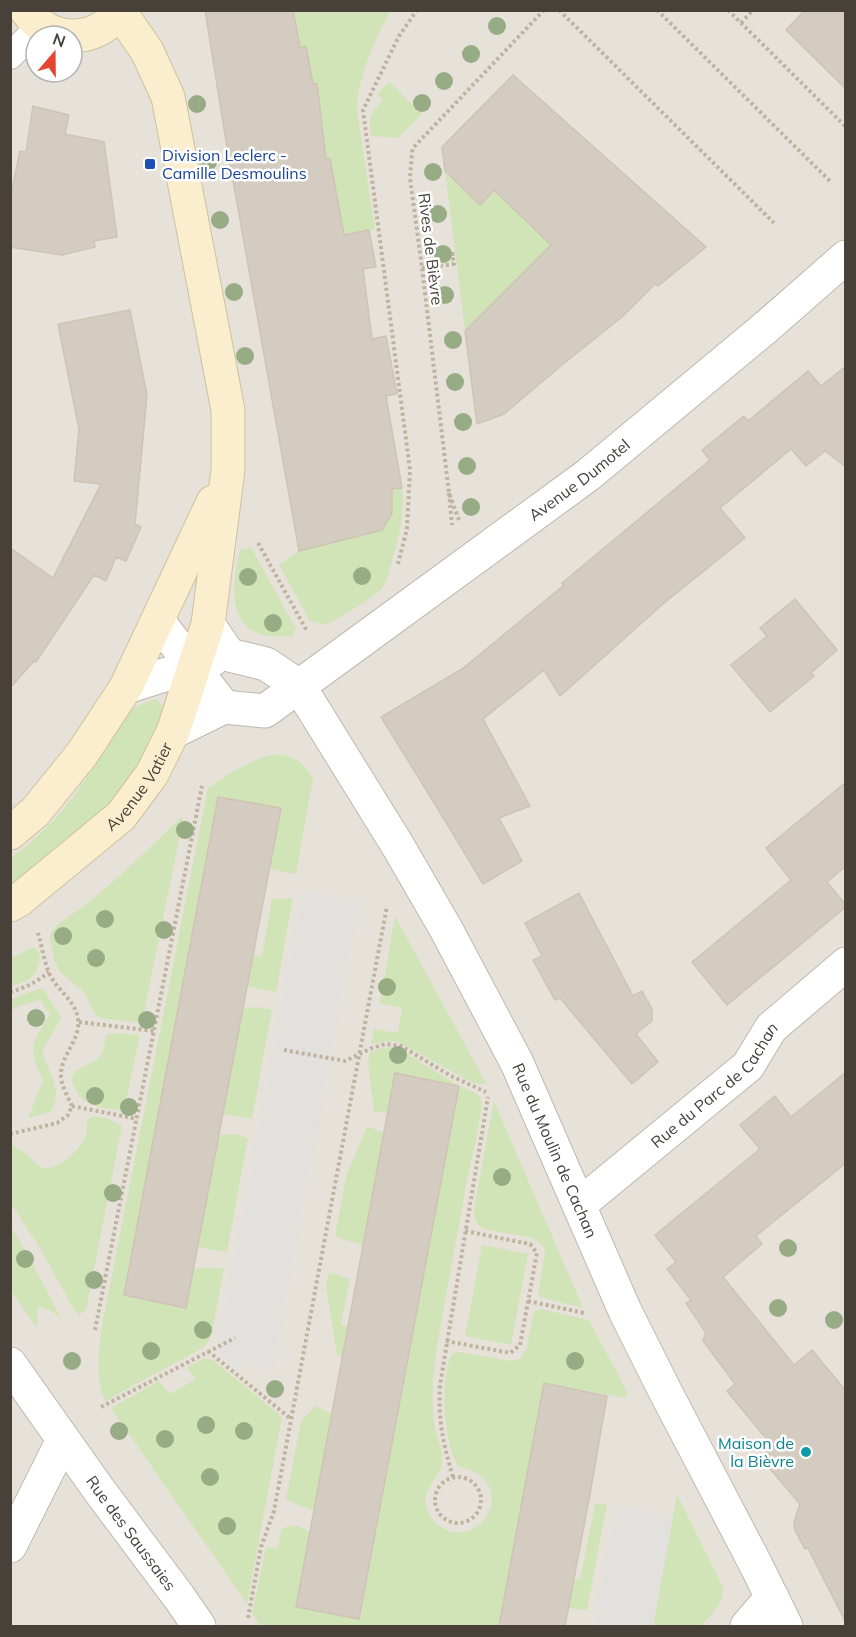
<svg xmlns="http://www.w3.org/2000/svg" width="856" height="1637" viewBox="0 0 856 1637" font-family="Mulish,sans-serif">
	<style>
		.residential { fill: #e7e2d9; fill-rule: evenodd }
		.green { fill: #d1e4b7 }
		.parking { fill: #e3e1de }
		.building { fill: #d4ccc1; stroke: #cec3b4; stroke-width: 1.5 }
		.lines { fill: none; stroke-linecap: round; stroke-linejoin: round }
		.service-casing { stroke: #beb8ad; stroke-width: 28 }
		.minor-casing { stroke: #beb8ad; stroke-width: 35 }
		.tertiary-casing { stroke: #beb8ad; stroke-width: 35 }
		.secondary-casing { stroke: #cfc19e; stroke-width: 35 }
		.path { stroke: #bfb3a0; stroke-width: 4; stroke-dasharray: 3 3; stroke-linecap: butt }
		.service { stroke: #fff; stroke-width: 26 }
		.minor { stroke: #fff; stroke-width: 33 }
		.tertiary { stroke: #fff; stroke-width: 33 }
		.secondary { stroke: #faeece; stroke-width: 33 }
		.tree { fill: #97ac84 }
		.transit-dot { fill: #1a4fb4; stroke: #fff; stroke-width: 2 }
		.culture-dot { fill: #0f9aa8; stroke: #fff; stroke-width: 2 }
		.labels { text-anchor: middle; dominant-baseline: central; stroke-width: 5; stroke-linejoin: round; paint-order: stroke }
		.transit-label { font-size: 16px; fill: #164399; stroke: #fff; text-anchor: start }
		.street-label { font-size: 16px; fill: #474139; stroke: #fff }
		.culture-label { font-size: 16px; fill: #0d838f; stroke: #fff; text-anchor: end }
	</style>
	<rect width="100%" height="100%" fill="#f3f0ea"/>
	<path class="residential" d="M11,11H845V1626H11ZM36,36H72V72H36Z"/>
	<path class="green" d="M293,11H390C375,41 358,75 357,110L375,230L344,235L330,159L326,160L317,84H313L306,47L300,48Z
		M389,82L422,114L398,138L371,136C368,118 370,113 383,101L377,94Z
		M445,171L480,204L494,190L565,243L538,258L465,331Z
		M402,488C405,516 398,543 389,570C388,575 386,583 383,587C376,597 341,617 329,623L325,624L310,621L279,565L299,551L372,533L370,523L392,513V489Z
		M251,547L296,629L292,636C283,636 273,637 264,635C225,625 233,579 240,550Z
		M156,699L162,705L164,710L156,739L111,806L11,884V858C38,838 64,812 82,784C105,752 113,709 156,699Z
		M276,754C296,757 302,761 313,778L296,874L270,869L281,808L218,797L124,1294L186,1307L194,1269L207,1267L224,1269L211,1337L203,1348L105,1401C94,1377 99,1350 102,1325L208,788C229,774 250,759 276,754Z
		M181,817L183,820L142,1023L101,1018C90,1012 90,997 80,989C62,973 57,974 52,949C51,945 49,939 50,935C53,925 76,912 85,905C119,878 150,848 181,817Z
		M293,898L276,992L247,986L253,955L262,956L272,899Z
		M395,916L486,1083L482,1084L473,1083L398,1042L391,1041L371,1044L374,1029L398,1033L402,1008L380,1003Z
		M33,947C45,954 39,970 30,978C25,982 17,984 11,986V958Z
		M39,989H43L61,1017L59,1022L43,1050V1055C50,1075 64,1093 50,1112L28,1118L43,1080C27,1046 31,1045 50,1015L40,1000L19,1006L11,1011V999Z
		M258,1007L272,1010L252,1119L223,1114L243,1008Z
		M111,1033L140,1035L124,1111C98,1106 82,1109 71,1080L74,1072L98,1059L103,1050L107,1034Z
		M394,1047L403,1051L459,1086L475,1092L480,1097L482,1104C479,1126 474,1149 469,1171C461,1214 453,1258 445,1301C438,1340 428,1388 435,1428C437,1439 444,1452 442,1463C439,1480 421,1489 427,1509C429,1515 433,1520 437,1524C469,1551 511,1506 482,1477C475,1470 467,1470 458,1466C444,1445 439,1376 452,1354L461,1352L510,1361L520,1359L527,1348L533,1314L536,1311L541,1309L589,1320L627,1392L626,1398L544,1383L499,1626H261L252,1614L266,1547L278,1548L281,1529C294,1523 298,1525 310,1532L296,1606L360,1619L459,1086L395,1073L388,1113L374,1112L368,1063L370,1052L383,1048Z
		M494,1101L583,1308L540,1297L538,1294L545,1253C544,1246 539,1241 532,1238L484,1229C475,1224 474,1217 474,1208Z
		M93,1116L109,1119L122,1126L86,1310L79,1315L73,1308L40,1248L11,1204V1144C16,1147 22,1151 27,1154C31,1158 36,1164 41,1167C57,1173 80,1150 85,1137C88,1132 86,1125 88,1119Z
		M367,1126L384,1133L363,1245L342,1239L335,1235L347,1174Z
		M234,1134L248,1138L227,1252L198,1247L219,1135Z
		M11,1227L28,1255L62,1320L53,1312L40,1307L37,1309L38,1318L36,1327L11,1291Z
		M482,1245L528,1254L511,1345L465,1336Z
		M329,1272L350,1279L341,1325L348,1327L342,1356L337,1355L327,1292L326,1286Z
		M203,1358L213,1360L282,1417L247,1604L111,1408L159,1381L170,1394L196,1379L187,1368Z
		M315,1406L332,1414L314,1510L297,1505L286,1499L301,1421Z
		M677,1494L723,1587C724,1604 712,1614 701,1626H653Z
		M595,1504H607L587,1610L568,1608L574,1579H580Z"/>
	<path class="parking" d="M302,891L360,901L273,1371L241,1365L239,1371L216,1352Z
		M615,1506L673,1516L653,1626H593Z"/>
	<path class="building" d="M205,10H293L300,48L306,46L313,84H317L326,160L330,159L344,235L369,230L376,267L363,269L372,339L386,336L397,394L386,396L402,488L392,489V513L382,530L299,551L226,141Z
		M805,10H846V89L786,30Z
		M513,75L706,247L658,286L655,284L622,317L562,365L504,414L477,424L465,331L551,245L494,190L480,205L445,171L442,147Z
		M33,106L69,115L65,134L104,142L117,237L94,241L95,247L62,255L10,247V198L20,151L26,152Z
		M130,310L147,395L135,524L141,527L126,561L116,557L106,581L94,575L36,662L34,661L10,688V548L53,578L101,484L74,481L79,429L58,324Z
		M846,366V467L825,451L806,466L791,449L720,508L745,538L664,603L560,696L544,670L483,719L530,806L499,818L522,861L483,884L452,832L381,717L462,669L564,585L562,583L710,460L702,450L744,416L748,421L808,371L821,386Z
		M795,599L837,650L811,673L814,676L770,712L731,665L767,636L760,628Z
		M846,782V866L827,882L846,905V907L727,1005L692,962L791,880L766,848Z
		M218,797L281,808L186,1308L124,1295Z
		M579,893L633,996L642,991L652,1009V1021L636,1034L658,1062L632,1084L560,998L555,1000L533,960L542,956L525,923Z
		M846,1072V1163L756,1236L762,1244L723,1277L794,1365L812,1350L846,1391V1623L808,1548L805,1549L795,1530L794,1522L800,1504L760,1457L773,1447L727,1391L735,1384L703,1341L706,1333L686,1303L691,1300L667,1269L676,1262L655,1235L760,1149L740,1125L775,1096L791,1117Z
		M395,1073L459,1086L359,1619L296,1607Z
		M544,1383L607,1396L590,1494L565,1626H499Z"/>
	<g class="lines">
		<defs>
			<path id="service" d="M10,56L40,26"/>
			<g id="minor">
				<path id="s1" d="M299,686L398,846L446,929L517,1063L625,1311L665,1391L756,1565L786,1626"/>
				<path id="s2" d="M579,1205L748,1066L771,1028L846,964"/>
				<path d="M747,1626L772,1597"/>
			</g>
			<g id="tertiary">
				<path d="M158,621L224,707"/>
				<path d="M208,624L229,655L266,664L299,686"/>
				<path d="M126,687L212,660"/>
				<path id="s3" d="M173,732L224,707L265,711L588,475L765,328L846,257"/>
				<path id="s4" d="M10,1364L99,1490L179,1597L199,1626"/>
				<path d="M10,1546L63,1440"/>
			</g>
			<g id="secondary">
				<path d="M26,10C51,45 96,44 121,10"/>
				<path d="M10,833L35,812L82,754L126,687L213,502"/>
				<path id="s5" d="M10,905L19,900L121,816L152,774L173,732L208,624L228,470V410L168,97L147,51L120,12"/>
			</g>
		</defs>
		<use href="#service" class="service-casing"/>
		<use href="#minor" class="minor-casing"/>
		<use href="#tertiary" class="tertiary-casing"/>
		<use href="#secondary" class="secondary-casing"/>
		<path class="path" d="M559,10L774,223
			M657,10L831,182
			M728,10L846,127
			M741,23L753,10
			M422,268L454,264L452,254H456
			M449,493L452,525
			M459,520L449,493L422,268L410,178L412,152L413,148L544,10
			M258,543L307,631
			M398,564L407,529L410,470L363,110L399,36L417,10
			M10,992C25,988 37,982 49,972
			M79,1022L154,1031
			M284,1050L345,1061L372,1048L386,1044L401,1046L451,1076L486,1092
			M72,1106L137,1119
			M10,1134L57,1123L68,1115L72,1106C68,1097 61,1085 61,1076C60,1056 81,1040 78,1019C75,999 57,991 49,973C44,961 42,946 38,933
			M528,1301L584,1313
			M95,1330L202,786
			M446,1341L510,1353L520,1345L537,1253L530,1244L465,1231
			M208,1351L291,1419
			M101,1407L235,1338
			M435 1500a23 23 0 1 1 46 0a23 23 0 1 1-46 0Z
			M453,1477C443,1443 438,1420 440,1385L488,1097
			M248,1618L261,1547L274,1511L387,906"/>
		<use href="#service" class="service"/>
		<use href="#minor" class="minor"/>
		<use href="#tertiary" class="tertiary"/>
		<use href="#secondary" class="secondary"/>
	</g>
	<g class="tree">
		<circle cx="497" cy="26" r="9"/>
		<circle cx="471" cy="54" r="9"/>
		<circle cx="444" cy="81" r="9"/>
		<circle cx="422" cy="103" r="9"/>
		<circle cx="197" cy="104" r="9"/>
		<circle cx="208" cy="162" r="9"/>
		<circle cx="433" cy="172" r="9"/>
		<circle cx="438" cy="214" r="9"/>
		<circle cx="220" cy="220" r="9"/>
		<circle cx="443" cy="254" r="9"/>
		<circle cx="234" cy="292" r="9"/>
		<circle cx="445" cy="295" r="9"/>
		<circle cx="453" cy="340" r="9"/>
		<circle cx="245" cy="356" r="9"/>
		<circle cx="455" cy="382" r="9"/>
		<circle cx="463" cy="422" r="9"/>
		<circle cx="467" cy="466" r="9"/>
		<circle cx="471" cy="507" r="9"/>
		<circle cx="362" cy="576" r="9"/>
		<circle cx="248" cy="577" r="9"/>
		<circle cx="273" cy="623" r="9"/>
		<circle cx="185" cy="830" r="9"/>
		<circle cx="105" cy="919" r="9"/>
		<circle cx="164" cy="930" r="9"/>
		<circle cx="63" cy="936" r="9"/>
		<circle cx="96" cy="958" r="9"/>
		<circle cx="387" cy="987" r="9"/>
		<circle cx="36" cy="1018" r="9"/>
		<circle cx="147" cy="1020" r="9"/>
		<circle cx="398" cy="1055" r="9"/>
		<circle cx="95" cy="1096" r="9"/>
		<circle cx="129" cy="1107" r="9"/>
		<circle cx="502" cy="1177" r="9"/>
		<circle cx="113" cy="1193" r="9"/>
		<circle cx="788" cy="1248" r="9"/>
		<circle cx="25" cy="1259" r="9"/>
		<circle cx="94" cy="1280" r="9"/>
		<circle cx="778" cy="1308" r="9"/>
		<circle cx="834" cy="1320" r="9"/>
		<circle cx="203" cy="1330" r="9"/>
		<circle cx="151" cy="1351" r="9"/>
		<circle cx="72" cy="1361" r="9"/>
		<circle cx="575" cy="1361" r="9"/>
		<circle cx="275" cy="1389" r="9"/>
		<circle cx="206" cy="1425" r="9"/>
		<circle cx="119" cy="1431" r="9"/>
		<circle cx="244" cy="1431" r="9"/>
		<circle cx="165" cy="1439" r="9"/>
		<circle cx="210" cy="1477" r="9"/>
		<circle cx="227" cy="1526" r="9"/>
	</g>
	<rect class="transit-dot" x="144" y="158" width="12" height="12" rx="3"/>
	<circle class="culture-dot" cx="806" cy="1452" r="6"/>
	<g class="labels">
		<g class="transit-label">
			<text x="162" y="155">Division Leclerc -<tspan x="162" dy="18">Camille Desmoulins</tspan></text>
		</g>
		<g class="street-label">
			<text transform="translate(431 249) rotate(83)">Rives de Bièvre</text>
			<text stroke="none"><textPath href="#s3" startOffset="488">Avenue Dumotel</textPath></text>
			<text stroke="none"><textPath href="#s5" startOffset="177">Avenue Vatier</textPath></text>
			<text stroke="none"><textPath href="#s2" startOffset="182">Rue du Parc de Cachan</textPath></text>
			<text stroke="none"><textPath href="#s1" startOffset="531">Rue du Moulin de Cachan</textPath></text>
			<text stroke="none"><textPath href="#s4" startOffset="208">Rue des Saussaies</textPath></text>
		</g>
		<g class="culture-label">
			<text x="794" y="1443">Maison de<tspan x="794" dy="18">la Bièvre</tspan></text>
		</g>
	</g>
	<rect width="856" height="1637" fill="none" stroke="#474139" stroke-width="24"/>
	<g transform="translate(54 54) rotate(20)"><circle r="28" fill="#ffffff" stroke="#b5b3b0" stroke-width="1.5"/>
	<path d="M0-4.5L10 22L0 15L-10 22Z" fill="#e6452f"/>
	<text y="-9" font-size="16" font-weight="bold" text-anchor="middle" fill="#474139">N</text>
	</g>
</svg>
